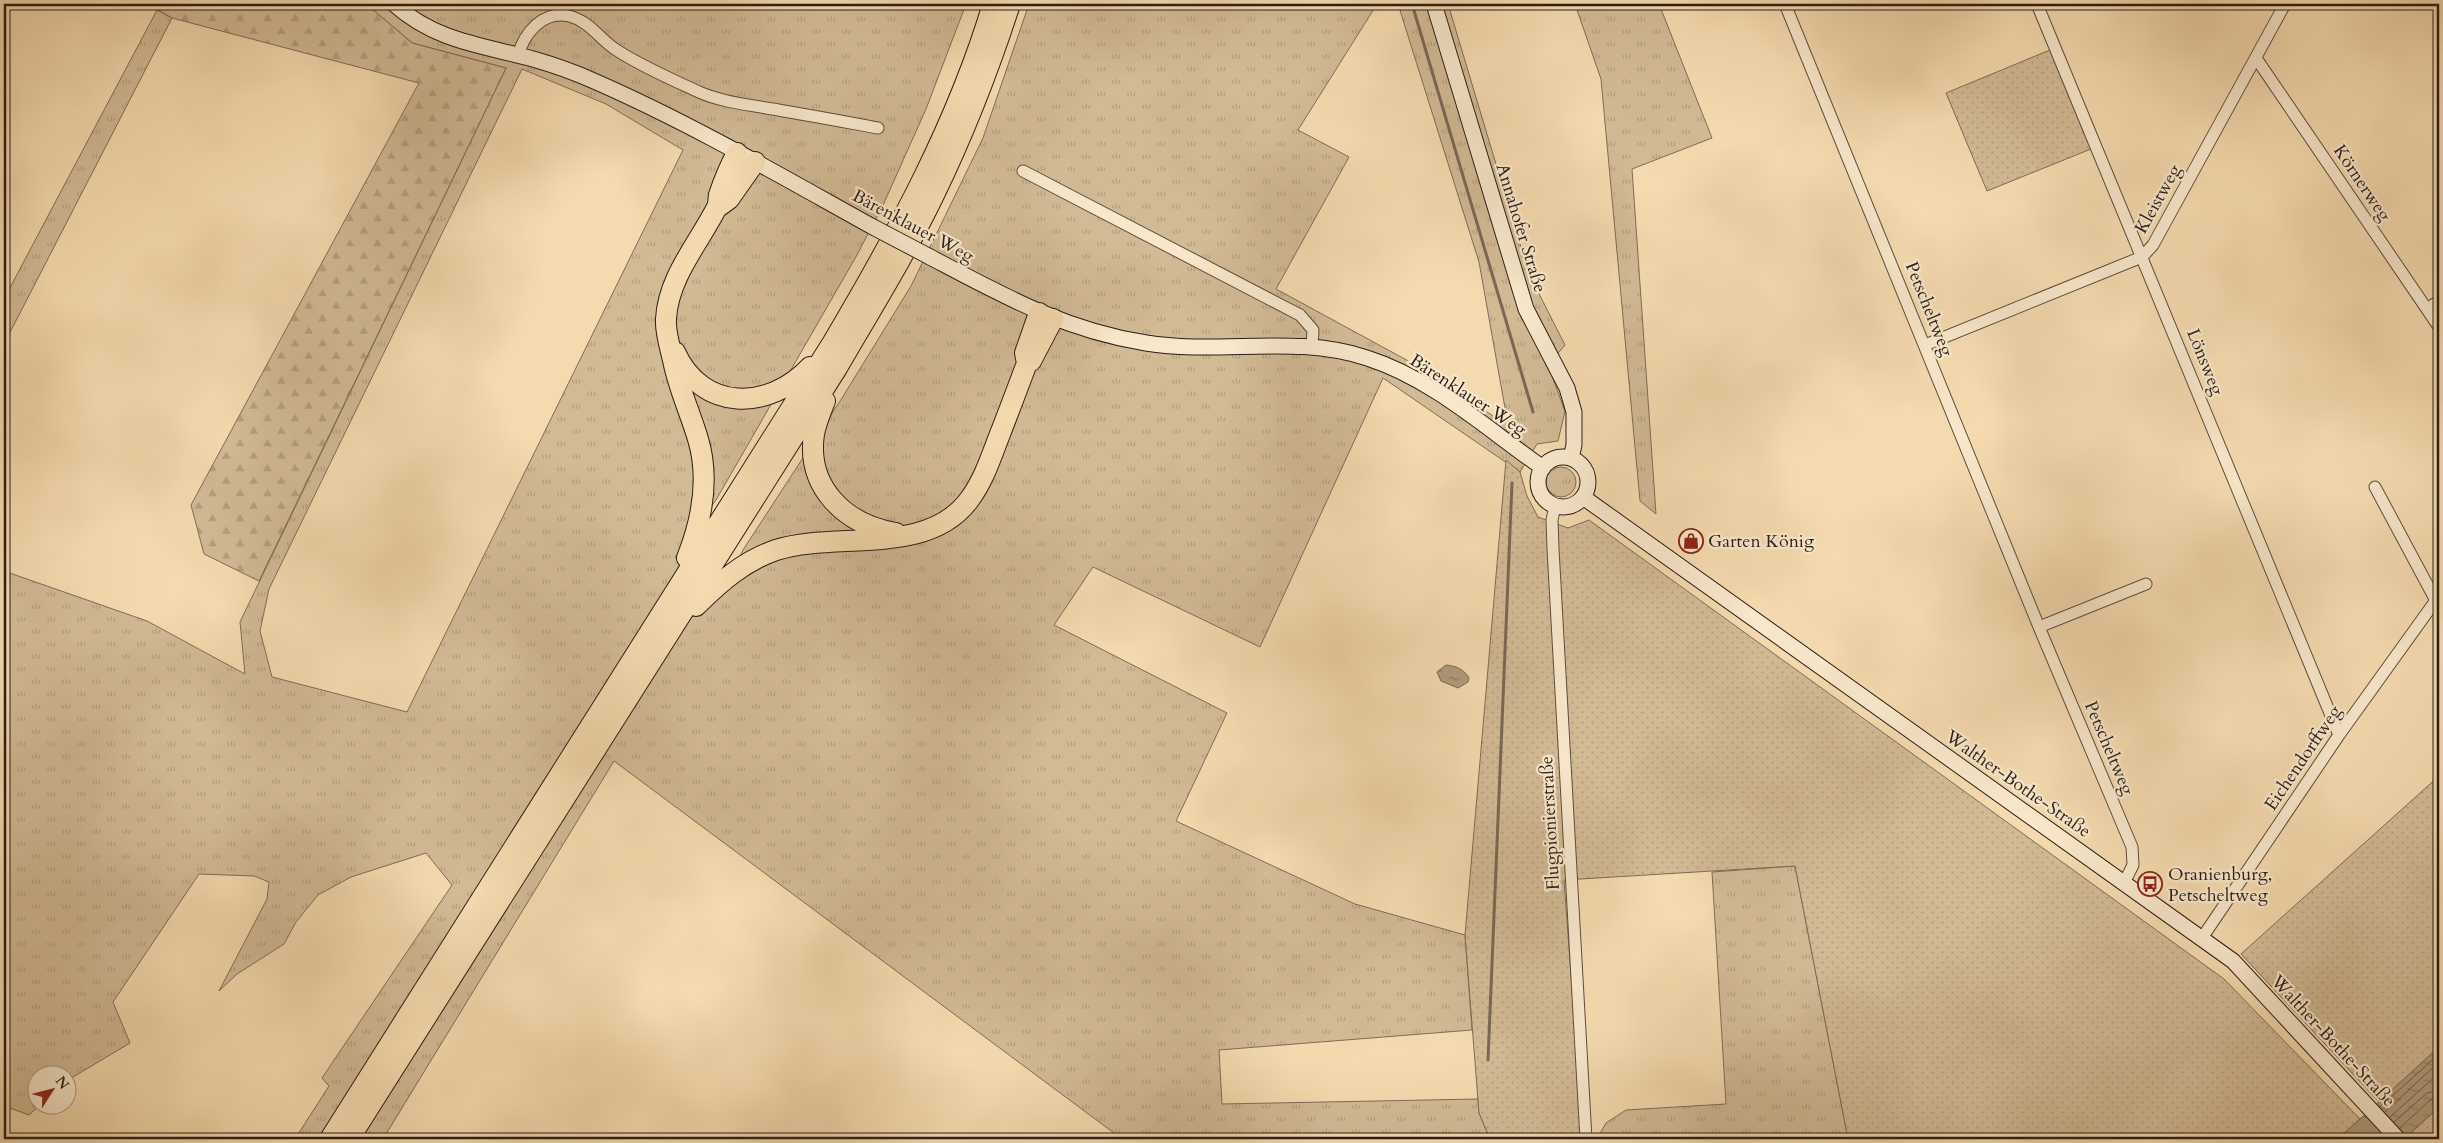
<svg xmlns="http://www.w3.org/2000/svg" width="2443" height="1143" viewBox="0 0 2443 1143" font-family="Cardo,serif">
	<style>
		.grass { fill: url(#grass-tufts); stroke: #7e6c56; fill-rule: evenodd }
		.forest { fill: url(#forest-firs); stroke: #7e6c56 }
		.park { fill: url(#park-dots); stroke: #7e6c56 }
		.water { fill: url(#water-ripples); stroke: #7a6854 }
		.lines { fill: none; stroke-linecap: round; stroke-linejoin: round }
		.shore { stroke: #6d5c4a; stroke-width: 1 }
		.stream { stroke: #7a6854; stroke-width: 3 }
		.street-casing { stroke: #5d4d3e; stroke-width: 13 }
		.secondary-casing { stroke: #2a1e18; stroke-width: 17 }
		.highway-casing { stroke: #2a1e18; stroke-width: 22 }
		.street { stroke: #f8e7cb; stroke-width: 11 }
		.secondary { stroke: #f8e7cb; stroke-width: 15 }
		.highway { stroke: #f5daaf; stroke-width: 20 }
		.secondary-bridge-casing { stroke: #2a1e18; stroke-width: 17; stroke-linecap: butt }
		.secondary-bridge { stroke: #f8e7cb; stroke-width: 15 }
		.labels { text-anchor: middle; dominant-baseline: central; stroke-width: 4.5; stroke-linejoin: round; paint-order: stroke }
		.street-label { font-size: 18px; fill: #2a1e18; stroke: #f8e7cb }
		.poi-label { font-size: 18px; fill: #2a1e18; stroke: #f8e7cb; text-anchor: start }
	</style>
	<defs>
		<pattern id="grass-tufts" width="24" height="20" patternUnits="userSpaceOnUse" patternTransform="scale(1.25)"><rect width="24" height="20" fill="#d2ba95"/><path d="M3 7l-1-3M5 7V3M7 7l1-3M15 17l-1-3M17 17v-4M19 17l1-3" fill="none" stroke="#b49f80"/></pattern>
		<pattern id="forest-firs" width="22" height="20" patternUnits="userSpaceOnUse" patternTransform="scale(1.25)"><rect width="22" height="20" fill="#d2ba95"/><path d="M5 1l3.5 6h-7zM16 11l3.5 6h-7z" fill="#b49f80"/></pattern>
		<pattern id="park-dots" width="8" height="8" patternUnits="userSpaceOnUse" patternTransform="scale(1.25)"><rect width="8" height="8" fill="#d2ba95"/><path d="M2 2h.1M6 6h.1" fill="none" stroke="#b49f80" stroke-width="1.8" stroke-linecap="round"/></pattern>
		<pattern id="water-ripples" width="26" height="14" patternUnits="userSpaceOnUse" patternTransform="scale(1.25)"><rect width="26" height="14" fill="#b09a7c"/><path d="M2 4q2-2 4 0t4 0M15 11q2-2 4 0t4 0" fill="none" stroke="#8f7d65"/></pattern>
	</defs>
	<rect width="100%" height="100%" fill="#f5daaf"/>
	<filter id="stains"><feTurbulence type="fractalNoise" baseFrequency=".004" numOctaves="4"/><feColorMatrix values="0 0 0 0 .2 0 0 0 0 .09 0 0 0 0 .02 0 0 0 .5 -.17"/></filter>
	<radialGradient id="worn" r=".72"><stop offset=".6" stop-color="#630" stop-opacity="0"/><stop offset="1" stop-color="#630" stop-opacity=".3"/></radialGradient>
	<path class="grass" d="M366,4H437L449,8V4H966L926,109L884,203L857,255L716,500L675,557L724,590L743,550L842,398L911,286L983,138L1029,4H1377L1298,130L1349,157L1276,289L1425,370L1499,420L1505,408L1479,262L1398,4H1448L1529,274L1565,345L1548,365L1565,411L1558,441L1537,444L1520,472L1383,378L1260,647L1093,567L1054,625L1227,713L1176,821L1355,904L1465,935L1472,1030L1219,1050L1222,1104L1478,1099L1479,1113L1490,1139H1122L614,761L383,1139H295L329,1086L322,1078L452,885L426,853L351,877L318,895L296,922L284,944L237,974L219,991L267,899L269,882L254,876L199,874L113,1002L130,1043L68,1080V1076H38L39,1106L29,1115L4,1106V571L147,621L245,674L240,622L506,68L412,43ZM522,69L606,104L683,150L407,712L272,677L260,631L269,589Z
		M1575,4H1659L1712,138L1632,169L1656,514L1640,501L1601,79Z
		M157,10L172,18L4,344V299Z
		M1546 482a15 15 0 1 1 30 0a15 15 0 1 1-30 0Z
		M1795,866L1848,1139H1597L1606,1123L1626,1110L1726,1104L1712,872Z"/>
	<path class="forest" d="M148,4H366L412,43L506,68L259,581L204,554L191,505L419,83L172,18Z"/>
	<path class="park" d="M2050,50L2091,149L1987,191L1946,93Z
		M1506,460L1520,472L1527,496L1538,517L1568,528L1589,520L2224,979L2360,1119L2338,1139H1848L1795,866L1564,880L1583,1139H1490L1479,1113L1465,935Z
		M2439,776V1047L2379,1102L2241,954Z
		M2439,1107V1134L2433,1139H2404Z"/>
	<path class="water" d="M1446,665C1456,666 1464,669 1469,678L1468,682L1458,688L1441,681L1437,672Z
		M2439,1047V1107L2404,1139H2338Z"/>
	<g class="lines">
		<path class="shore" d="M2380,1107L2439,1054
			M2385,1112L2439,1062
			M2390,1117L2439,1073
			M2394,1122L2427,1093L2439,1090
			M2400,1128L2430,1100L2439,1097"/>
		<path class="stream" d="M1412,4L1533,412
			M1488,1060L1512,483"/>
		<defs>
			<path id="street" d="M1785,4L2039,627L2132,847L2133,865L2124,883
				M2037,4L2339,735
				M518,56C524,33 543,10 569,16C590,21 601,41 618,51C643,67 673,80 699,92C719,101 744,104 766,108C803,114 840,121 878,128
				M2256,58L2439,327
				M1023,171L1300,315L1313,330L1312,346
				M2427,309L2439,301
				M1925,345L2142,257L2153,245L2285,4
				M2375,487L2435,599
				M1555,506L1552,520L1553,549L1586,1139
				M2039,627L2146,584
				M2202,938L2339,735L2439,596"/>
			<path id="secondary" d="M394,4C435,41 481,45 533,59C554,65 574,72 594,81C690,123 781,176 873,227
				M1434,4L1526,309L1567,388L1574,412V445L1571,458
				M930,257C1002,295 1064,330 1146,343C1220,355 1295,334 1367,358C1433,379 1487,429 1543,468
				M1538 482a25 25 0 1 1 50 0a25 25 0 1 1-50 0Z
				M1583,497L2233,961L2398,1139"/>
			<path id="highway" d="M718,207L729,199L755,162
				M675,352C702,412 769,411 810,367
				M1031,361L1053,319
				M825,401C821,411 816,423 814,434C806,488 846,525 896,533
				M687,558C702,520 710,479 698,439C690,412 678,387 673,360C670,347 665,332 666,319C668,278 698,244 716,209C719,205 718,200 719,195C724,180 730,166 737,153
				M696,606C720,582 744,561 776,550C835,531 927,557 969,500C984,480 991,457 1000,434C1009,411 1018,387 1027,363L1025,353L1039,313
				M330,1139L833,342C897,234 957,124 993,4
				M349,1139L837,368C870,311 905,255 934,195C964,133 989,69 1010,4"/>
		</defs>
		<use href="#street" class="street-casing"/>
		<use href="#secondary" class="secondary-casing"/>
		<use href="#highway" class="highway-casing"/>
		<use href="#street" class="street"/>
		<use href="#secondary" class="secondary"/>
		<use href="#highway" class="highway"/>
		<defs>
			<path id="secondary-bridge" d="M873,227L930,257"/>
		</defs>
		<use href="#secondary-bridge" class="secondary-bridge-casing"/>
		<use href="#secondary-bridge" class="secondary-bridge"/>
	</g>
	<defs>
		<symbol id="shop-ring" viewBox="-11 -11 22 22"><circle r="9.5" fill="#f8e7cb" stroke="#8f2418" stroke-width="1.5"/><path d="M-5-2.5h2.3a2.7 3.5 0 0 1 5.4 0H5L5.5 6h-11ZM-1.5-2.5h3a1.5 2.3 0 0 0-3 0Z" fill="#8f2418"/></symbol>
		<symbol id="bus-ring" viewBox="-11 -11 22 22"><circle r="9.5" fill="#f8e7cb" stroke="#8f2418" stroke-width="1.5"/><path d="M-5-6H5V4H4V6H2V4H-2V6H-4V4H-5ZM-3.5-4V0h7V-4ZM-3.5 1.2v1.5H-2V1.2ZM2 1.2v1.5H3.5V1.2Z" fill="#8f2418"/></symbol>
	</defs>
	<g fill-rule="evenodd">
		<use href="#shop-ring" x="1677" y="527" width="28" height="28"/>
		<use href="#bus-ring" x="2136" y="870" width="28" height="28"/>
	</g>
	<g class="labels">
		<g class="street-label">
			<text transform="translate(2362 183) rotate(56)">Körnerweg</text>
			<text transform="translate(2158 199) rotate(-61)">Kleistweg</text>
			<text transform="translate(913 226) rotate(28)">Bärenklauer Weg</text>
			<text transform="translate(1521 228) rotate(73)">Annahofer Straße</text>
			<text transform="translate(1929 309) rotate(68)">Petscheltweg</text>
			<text transform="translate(2205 362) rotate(68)">Lönsweg</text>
			<text transform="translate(1468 395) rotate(33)">Bärenklauer Weg</text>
			<text transform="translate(2109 748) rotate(67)">Petscheltweg</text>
			<text transform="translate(2303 758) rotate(-56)">Eichendorffweg</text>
			<text transform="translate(2018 784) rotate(35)">Walther-Bothe-Straße</text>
			<text transform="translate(1550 823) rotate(-93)">Flugpionierstraße</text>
			<text transform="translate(2333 1041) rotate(47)">Walther-Bothe-Straße</text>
		</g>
		<g class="poi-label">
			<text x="1708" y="541">Garten König</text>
			<text x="2168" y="874">Oranienburg,<tspan x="2168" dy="21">Petscheltweg</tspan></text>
		</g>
	</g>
	<rect width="2443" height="1143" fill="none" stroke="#f5daaf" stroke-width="20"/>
	<rect x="5" y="5" width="2433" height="1133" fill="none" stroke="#2a1e18" stroke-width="2.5"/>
	<rect x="10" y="10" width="2423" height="1123" fill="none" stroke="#2a1e18"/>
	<g transform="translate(52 1090) rotate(54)"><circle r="24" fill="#f8e7cb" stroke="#a69783"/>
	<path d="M0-4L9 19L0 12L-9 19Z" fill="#8f2418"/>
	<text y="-8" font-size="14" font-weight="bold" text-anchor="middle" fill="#2a1e18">N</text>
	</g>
	<rect width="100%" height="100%" filter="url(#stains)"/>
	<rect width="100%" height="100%" fill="url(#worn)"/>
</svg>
